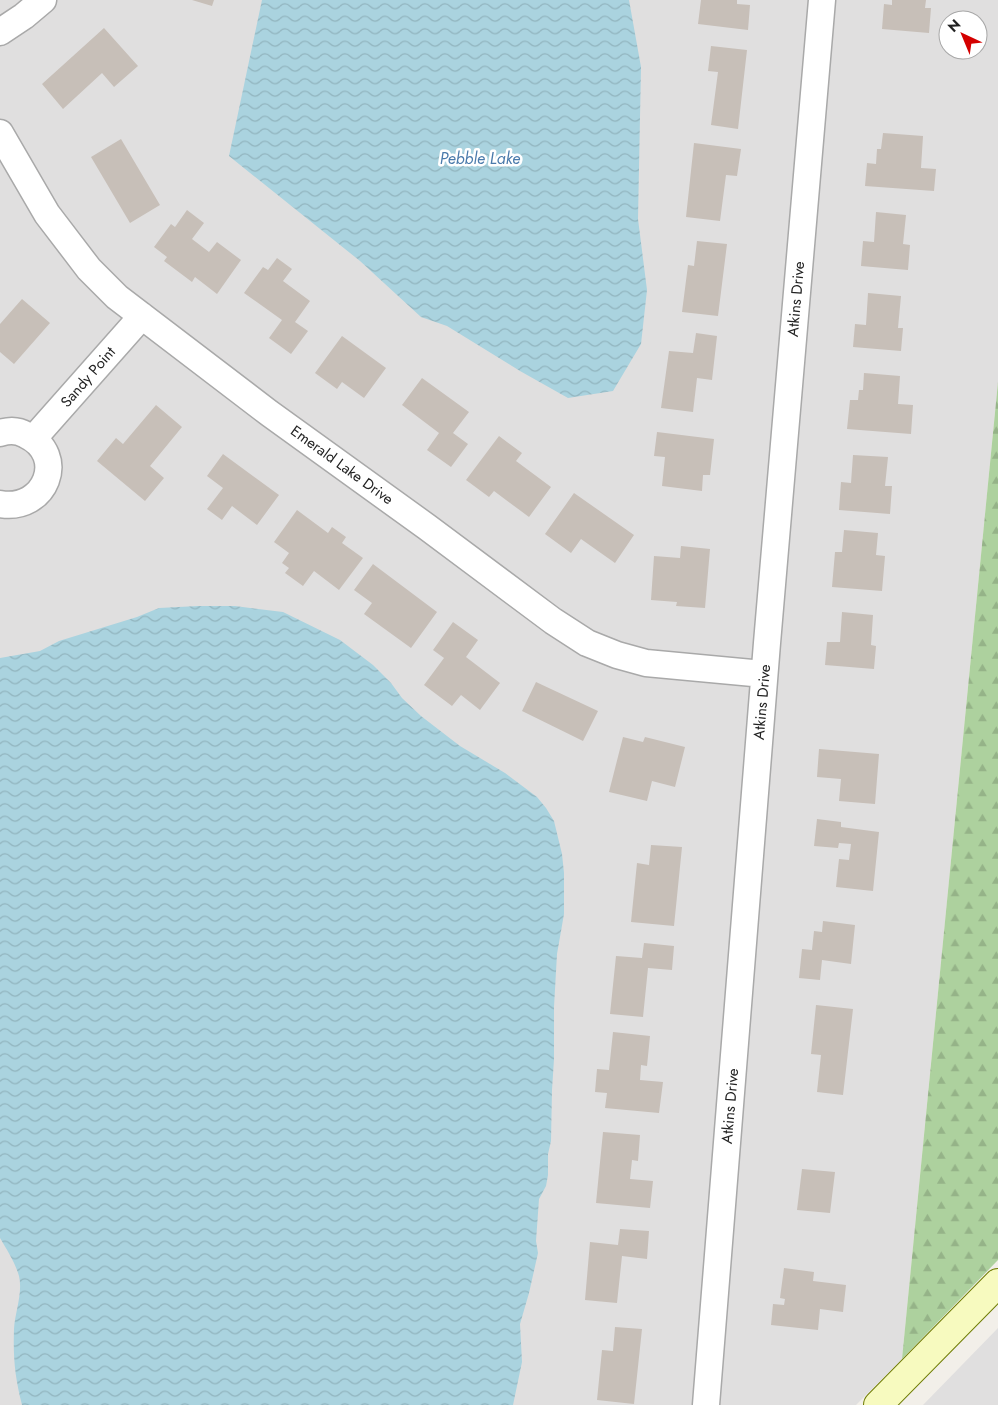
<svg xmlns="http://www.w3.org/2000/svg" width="998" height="1405" viewBox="0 0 998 1405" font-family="Jost,sans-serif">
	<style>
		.residential { fill: #e0dfdf; fill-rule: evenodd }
		.forest { fill: url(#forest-firs) }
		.water { fill: url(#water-waves) }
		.building { fill: #c7bfb8 }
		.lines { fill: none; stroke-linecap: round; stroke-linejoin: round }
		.minor-casing { stroke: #a9a9a9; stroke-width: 29 }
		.secondary-casing { stroke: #707d05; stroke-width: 30 }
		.minor { stroke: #fff; stroke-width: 26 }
		.secondary { stroke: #f7fabf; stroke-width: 28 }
		.labels { text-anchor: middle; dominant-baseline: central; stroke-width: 5; stroke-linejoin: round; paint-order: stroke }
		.street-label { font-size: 15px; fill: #222; stroke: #fff }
		.water-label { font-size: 16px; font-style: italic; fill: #4a7aab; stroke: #fff }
	</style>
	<defs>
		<pattern id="forest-firs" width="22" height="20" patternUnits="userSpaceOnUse" patternTransform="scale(1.25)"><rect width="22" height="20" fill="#add19e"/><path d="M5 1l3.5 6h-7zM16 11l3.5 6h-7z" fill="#95b388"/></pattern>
		<pattern id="water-waves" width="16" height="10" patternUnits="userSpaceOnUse" patternTransform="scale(1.25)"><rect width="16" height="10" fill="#aad3df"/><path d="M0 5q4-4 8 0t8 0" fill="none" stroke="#92b5bf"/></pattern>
	</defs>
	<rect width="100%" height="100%" fill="#f2efe9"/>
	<path class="residential" d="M0,0H998V382L902,1359L856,1405H0ZM948,20H978V50H948Z
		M998,1328V1405H923Z"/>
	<path class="forest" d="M998,382V1260L902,1359Z"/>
	<path class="water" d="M262,0H629L641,67L638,219L647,290L641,344L613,391L568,398L520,371L447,326L421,317L360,261L229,156Z
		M198,606H235L283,612L340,640L373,665L391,683L402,698L421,716L460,746L505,773L537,797L546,808L554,821L562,854L564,873V914L557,954L554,1007V1059L552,1090L551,1141L548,1154V1175L546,1186L539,1199L536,1241L538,1253L529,1293L520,1324L522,1362L513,1405H22C15,1377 13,1359 14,1329C15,1312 23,1293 19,1276C15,1262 7,1250 0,1238V658L40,651L59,641L137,617L159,608Z"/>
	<path class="building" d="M192,0H214L212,6Z
		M701,0H737V4L750,5L748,30L698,24Z
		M892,0H926L925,8H931L929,33L882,29L884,4L892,5Z
		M104,28L138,66L114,87L102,73L63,109L42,84Z
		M711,46L747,50L738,129L711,125L718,72L708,71Z
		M883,133L923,136L921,168L936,169L934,191L865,186L867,163L876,164L877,149H881Z
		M121,139L160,205L130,223L91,157Z
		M694,143L741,149L737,176L726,175L720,221L686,217Z
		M187,210L204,223L192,239L209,252L217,242L241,260L217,294L195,277L192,282L164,261L167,257L154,247L171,224L175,227Z
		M876,212L906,215L903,244L910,245L908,270L861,266L863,241L874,242Z
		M697,241L727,244L718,316L682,312L688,265L694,266Z
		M277,258L292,269L283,281L310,301L295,322L308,331L291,354L269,338L282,320L244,293L263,267L268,270Z
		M868,293L901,296L898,328H903L901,351L853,347L855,324L866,325Z
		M22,299L50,323L14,364L0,352V324Z
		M696,333L717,336L712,380L697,378L693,412L661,408L669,351L693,353Z
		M342,336L386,368L364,398L342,382L337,389L315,373Z
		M864,373L900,376L898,404L913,405L911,434L847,429L850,400H858L859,390H863Z
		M422,378L469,412L453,433L468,444L451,467L427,450L439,433L402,405Z
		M156,405L182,427L150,466L164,478L145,501L97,461L116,438L123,444Z
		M657,432L714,439L710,475H703L702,491L662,486L665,457L654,456Z
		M499,436L522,453L516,461L551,487L529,517L494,491L489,497L466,480Z
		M223,454L279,495L257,525L232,506L222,520L207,509L223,488L207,476Z
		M853,455L888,457L885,486H892L890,514L839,510L841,482L851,483Z
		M574,493L634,535L615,563L581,539L571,553L545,534Z
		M297,510L328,533L332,527L346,537L342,543L363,558L339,590L314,571L303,586L285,573L289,568L282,563L289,553L274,542Z
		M844,530L878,533L876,555L885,556L882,591L832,587L835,552H842Z
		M681,546L710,549L705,608L676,606L677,602L651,600L654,556L680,558Z
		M373,564L437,612L411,648L364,614L372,603L354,590Z
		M842,612L873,615L871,645L876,646L874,669L825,665L827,642H840Z
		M453,622L478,640L466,657L500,683L480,710L461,695L452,706L424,685L444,658L433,650Z
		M536,682L598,711L583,741L522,711Z
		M623,737L643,742L645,737L685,747L675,787L652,781L647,801L609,792Z
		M819,749L879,754L875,804L839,801L841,779L817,777Z
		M817,819L841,822V827L879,832L873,891L836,887L839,859L849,860L851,844L839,843L838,848L814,846Z
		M651,845L682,847L674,926L631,922L637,863L649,865Z
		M823,921L855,925L851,964L822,960L820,980L799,978L802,949L812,950L814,931L822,932Z
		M644,943L674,946L672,970L648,968L643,1017L610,1014L616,956L642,958Z
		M816,1005L853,1009L843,1095L817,1092L821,1055L811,1054Z
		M613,1032L650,1036L647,1066L641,1065L640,1080L663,1082L659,1113L605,1108L607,1093L595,1092L597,1069L609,1070Z
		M603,1132L640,1135L638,1161L632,1160L630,1179L653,1181L650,1208L596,1203Z
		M802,1169L835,1172L830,1213L797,1210Z
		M620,1229L649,1231L647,1259L622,1256L617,1303L585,1300L590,1242L618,1245Z
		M784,1268L814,1272L813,1281L846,1285L843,1312L820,1309L818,1330L771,1325L773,1304L784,1305L785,1299L780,1298Z
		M615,1327L642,1329L634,1404L597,1400L602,1350L613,1351Z"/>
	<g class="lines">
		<defs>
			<path id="minor" d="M0,32L24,16L43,0
				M0,133L47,214L89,269L117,297L269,413L427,527L553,621L587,643L617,655L646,663L764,674
				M0,433C9,430 18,430 26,435C68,455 46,512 0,504
				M34,438L142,316
				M706,1405L767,643L822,0"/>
			<path id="secondary" d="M878,1405L998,1283"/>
		</defs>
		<use href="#minor" class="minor-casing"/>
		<use href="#secondary" class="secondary-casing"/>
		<use href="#minor" class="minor"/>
		<use href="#secondary" class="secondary"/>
	</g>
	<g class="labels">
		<g class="street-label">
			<text transform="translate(796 299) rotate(-85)">Atkins Drive</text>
			<text transform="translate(88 377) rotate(-49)">Sandy Point</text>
			<text transform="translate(342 465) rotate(36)">Emerald Lake Drive</text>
			<text transform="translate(762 702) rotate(-85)">Atkins Drive</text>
			<text transform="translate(730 1106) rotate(-85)">Atkins Drive</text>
		</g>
		<g class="water-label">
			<text x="480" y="158">Pebble Lake</text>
		</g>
	</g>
	<g transform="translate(963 35) rotate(316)"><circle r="24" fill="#ffffff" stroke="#a7a7a7"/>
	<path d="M0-4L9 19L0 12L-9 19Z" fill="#d40000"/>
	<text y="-8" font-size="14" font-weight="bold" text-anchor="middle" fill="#222222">N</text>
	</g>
</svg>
